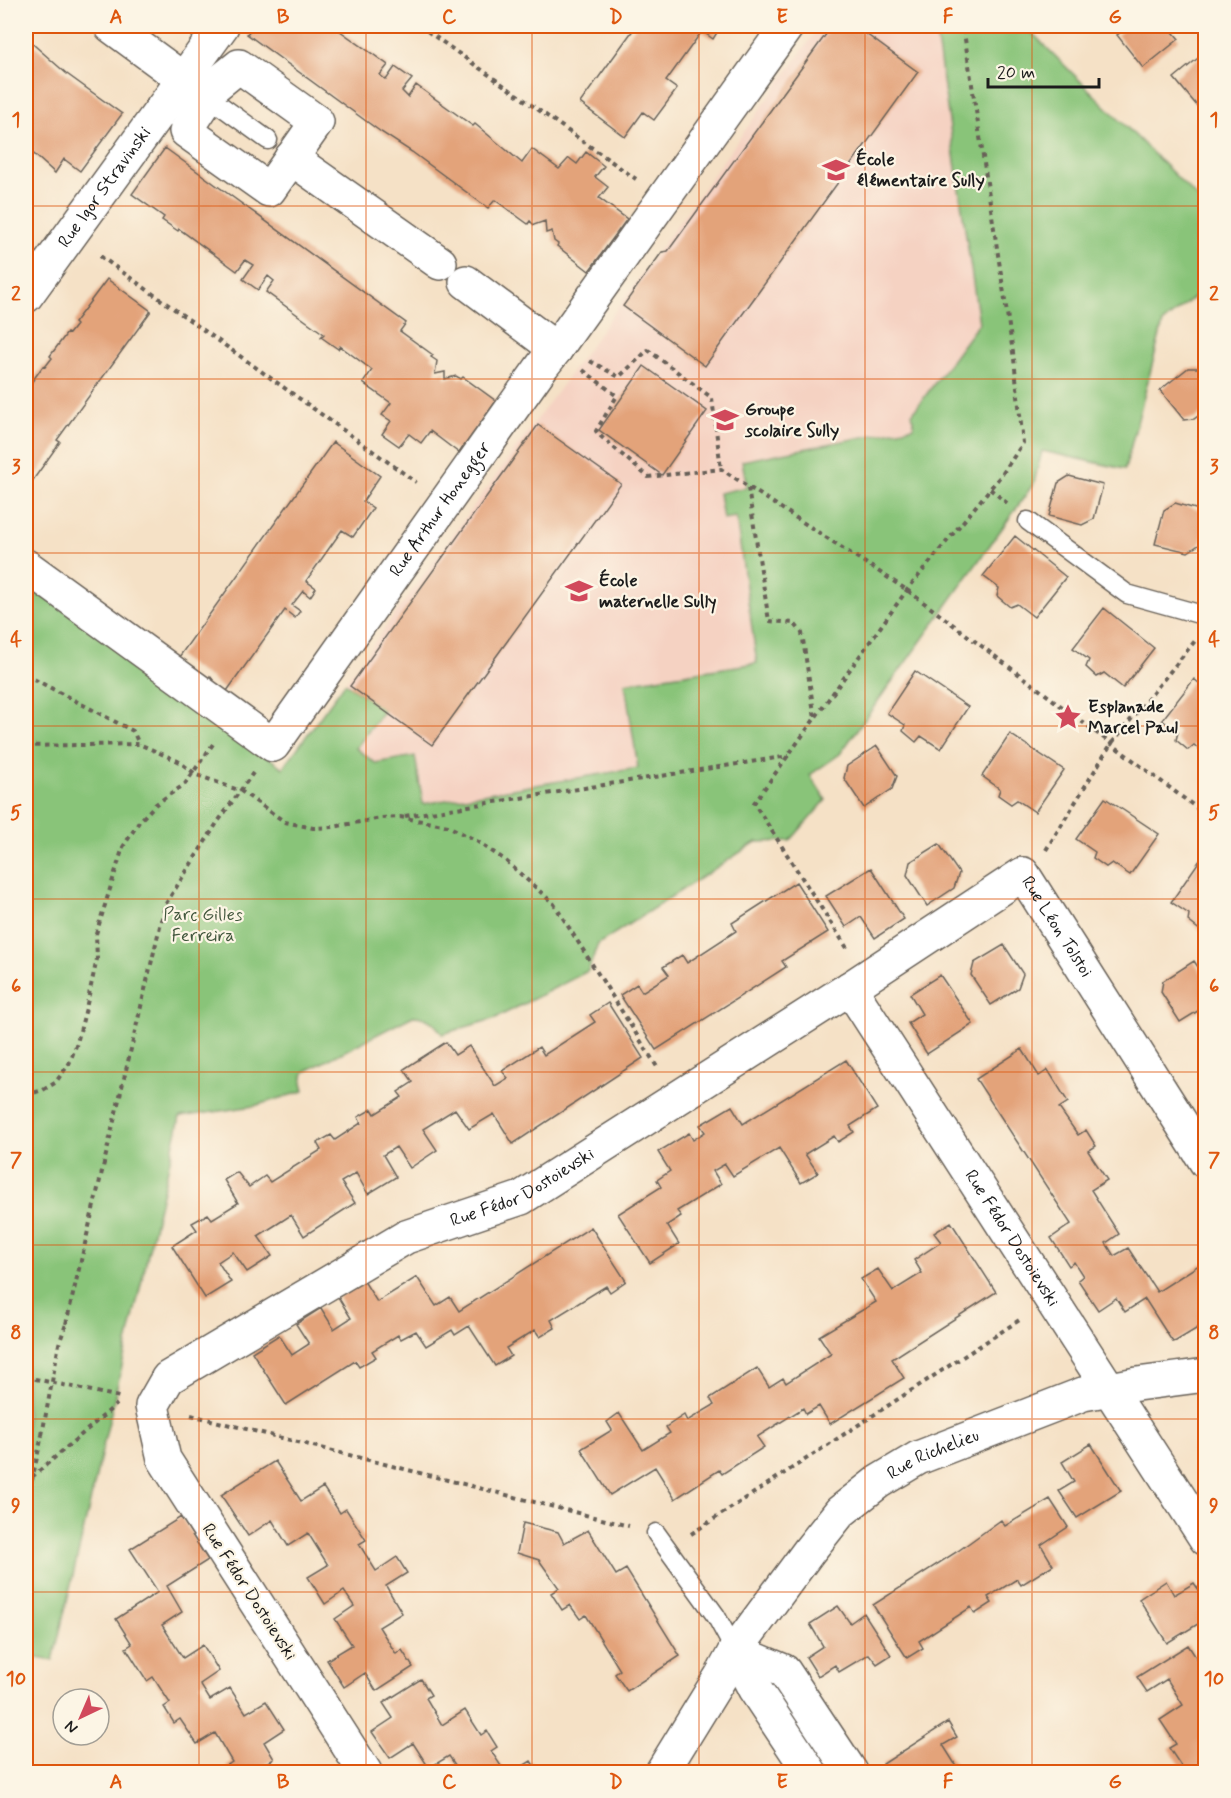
<svg xmlns="http://www.w3.org/2000/svg" width="1231" height="1798" viewBox="0 0 1231 1798" font-family="Mynerve,sans-serif">
	<style>
		.built { fill: #f5d2c2 }
		.green { fill: #89c479; stroke: #52704a; stroke-width: 1.5 }
		.building { fill: #e3a37a }
		.lines { fill: none; stroke-linecap: round; stroke-linejoin: round }
		.lane-casing { stroke: #686158; stroke-width: 21 }
		.street-casing { stroke: #686158; stroke-width: 36 }
		.path { stroke: #686158; stroke-width: 4; stroke-dasharray: 4.5 4.5; stroke-linecap: butt }
		.lane { stroke: #fff; stroke-width: 18 }
		.street { stroke: #fff; stroke-width: 33 }
		.path-bridge { stroke: #686158; stroke-width: 4; stroke-dasharray: 4.5 4.5; stroke-linecap: butt }
		.grid { fill: none; stroke: #de560d; stroke-width: 1.5; stroke-opacity: 0.55 }
		.labels { text-anchor: middle; dominant-baseline: central; stroke-width: 4.5; stroke-linejoin: round; paint-order: stroke }
		.poi-label { font-size: 18px; font-weight: bold; fill: #1c1c1c; stroke: #fcf5e5; text-anchor: start }
		.street-label { font-size: 18px; fill: #1c1c1c; stroke: #fcf5e5 }
		.park-label { font-size: 18px; fill: #42573d; stroke: #fcf5e5 }
		.neatline { fill: none; stroke: #de560d; stroke-width: 2 }
		.grid-label { font-size: 20px; text-anchor: middle; font-weight: bold; fill: #de560d }
	</style>
	<rect width="100%" height="100%" fill="#fcf5e5"/>
	<filter id="ink" filterUnits="userSpaceOnUse"><feTurbulence type="fractalNoise" baseFrequency=".0167" numOctaves="2"/><feDisplacementMap in="SourceGraphic" scale="12" xChannelSelector="R" yChannelSelector="G"/><feConvolveMatrix kernelMatrix="1 2 1 2 8 2 1 2 1" color-interpolation-filters="sRGB"/></filter>
	<filter id="wash" filterUnits="userSpaceOnUse"><feTurbulence type="fractalNoise" baseFrequency=".008" numOctaves="4" result="noise"/><feDisplacementMap in="SourceGraphic" scale="24" xChannelSelector="R" yChannelSelector="G"/><feGaussianBlur stdDeviation="1.35" result="paint"/><feColorMatrix in="noise" values="0 0 0 0 0 0 0 0 0 0 0 0 0 0 0 0 0 1.4 0 .05"/><feComposite in="paint" operator="in"/></filter>
	<g filter="url(#wash)">
		<rect width="100%" height="100%" fill="#f5e1c6"/>
		<path class="built" d="M820,26H933L935,27L979,323L912,414L914,427L742,461L748,487L736,517L757,663L626,684L639,768L423,804L356,748L384,711L345,683L570,374Z"/>
		<path class="green" d="M933,26H1025L1205,205V288L1163,323L1125,469L1042,451L1034,483L1018,506L840,754L810,775L826,800L790,841L756,842L598,944L588,971L496,1018L442,1034C435,1023 427,1016 413,1016L304,1072L302,1083L304,1091L254,1106L180,1117L53,1661L26,1656V581L283,768L345,683L384,710L356,748L375,763L415,756L423,804L638,768L625,683L757,663L736,517L723,519L719,493L747,487L742,461L914,427L912,414L979,323L935,27Z"/>
		<g id="blocks">
			<path class="building" d="M253,26H333L388,65L380,75L386,80L395,67L412,79L402,91L408,97L416,85L473,126L475,124L522,163L532,149L559,169L569,158L577,164L586,152L604,166L595,177L608,187L599,198L627,219L589,271L557,246L558,244L554,241L552,231L546,233L545,221L534,225L530,221L528,224L495,200L488,208L412,152L381,132L247,34Z
				M636,26H712L718,31L713,39L702,31L666,81L677,89L654,120L643,112L625,137L580,103Z
				M832,26H855L918,72L705,366L623,306L662,252L668,251Z
				M1129,26H1168L1179,39L1143,68L1117,35Z
				M26,38L67,74L122,114L80,171L64,159L55,173L26,147L27,132L26,131Z
				M1203,54L1206,55V111L1203,113L1174,78Z
				M165,148L406,323L400,331L433,355L431,357L437,361L435,374L445,372V379L456,376L461,379L463,377L496,401L459,453L430,431L421,443L409,434L399,446L382,434L391,421L382,415L391,403L363,383L372,370L340,346L338,349L321,337L324,334L266,292L274,281L268,276L258,290L243,279L253,265L245,260L237,271L179,229L178,231L162,220L164,217L132,194Z
				M107,279L151,311L57,440L60,442L26,490V394L28,391L26,390L43,366L45,367L52,358L50,356L67,333L69,334L76,325L74,323Z
				M644,366L707,411L662,475L599,430Z
				M1188,368H1200L1206,375V410L1194,419L1184,420L1160,390Z
				M538,425L621,484L432,745L350,686Z
				M333,442L380,476L363,501L373,508L353,537L342,530L306,581L316,588L310,597L303,591L292,605L300,611L295,618L285,610L227,691L216,684L210,676L209,678L179,657Z
				M1069,476L1103,485L1094,519L1082,525L1049,516L1058,483Z
				M1175,503L1206,512V527L1200,544L1188,552L1155,544L1164,510Z
				M1015,536L1066,577L1034,617L1017,604L1010,607L997,596L999,588L983,576Z
				M1104,608L1154,648L1123,688L1104,673L1097,677L1086,667L1089,660L1073,648Z
				M915,671L968,707L941,749L921,736L916,742L903,731L905,725L887,713Z
				M1194,679L1206,689V755L1194,745L1188,750L1176,740L1178,732L1162,720Z
				M1010,734L1064,770L1035,812L1017,800L1011,804L998,795L1000,789L982,776Z
				M877,746L897,776L892,789L864,808L844,778L847,766Z
				M1105,798L1159,834L1130,875L1112,863L1106,867L1093,858L1095,852L1076,839Z
				M939,844L959,873L954,888L927,906L907,875L910,862Z
				M1200,860L1206,864V927L1201,931L1188,921L1189,914L1171,902Z
				M871,868L904,919L875,938L861,917L846,927L826,896Z
				M796,882L828,932L782,961L786,967L656,1050L620,995L637,984L642,992L669,975L663,967L682,955L687,963L736,931L732,923Z
				M1004,945L1023,974L1018,988L991,1005L971,975L974,963Z
				M1194,961L1206,979V1006L1180,1022L1161,992L1163,981Z
				M940,975L973,1024L927,1054L908,1023L922,1014L910,994Z
				M608,1003L643,1058L513,1144L494,1114L469,1129L455,1109L423,1129L437,1150L410,1168L396,1147L383,1155L396,1177L368,1194L356,1173L341,1182L355,1203L304,1236L291,1215L274,1226L258,1236L272,1256L247,1272L233,1252L218,1262L231,1282L205,1298L172,1246L197,1230L192,1223L208,1214L212,1219L238,1203L224,1180L237,1172L249,1187L265,1176L270,1182L321,1150L317,1143L331,1135L335,1140L361,1123L358,1117L372,1109L375,1114L402,1097L398,1092L413,1082L404,1069L446,1042L455,1055L469,1046L495,1086L508,1078L502,1071L539,1047L544,1055L595,1022L590,1015Z
				M1022,1049L1039,1076L1048,1070L1068,1102L1059,1108L1078,1135L1086,1130L1096,1146L1088,1151L1107,1180L1091,1190L1119,1234L1106,1243L1114,1256L1128,1248L1157,1292L1202,1263L1206,1269V1323L1176,1341L1173,1342L1170,1338L1145,1299L1125,1312L1116,1298L1098,1310L1078,1280L1083,1276L1074,1262L1069,1266L1051,1238L1071,1224L976,1079Z
				M846,1060L877,1109L850,1126L854,1132L838,1142L834,1136L805,1154L818,1173L801,1183L779,1148L733,1176L725,1164L713,1171L721,1184L677,1211L681,1216L667,1225L679,1244L650,1263L618,1214L661,1187L657,1180L670,1171L658,1152L689,1133L693,1140L705,1132L700,1125L732,1106L743,1124Z
				M951,1222L996,1292L892,1359L904,1378L830,1424L819,1406L806,1414L803,1408L757,1437L764,1447L722,1474L719,1470L675,1499L655,1467L610,1495L581,1449L612,1430L607,1422L619,1413L643,1450L670,1433L666,1427L684,1415L687,1421L714,1405L710,1398L757,1368L769,1387L783,1378L786,1383L831,1354L819,1336L876,1302L861,1279L878,1269L893,1291L922,1273L914,1260L941,1242L934,1233Z
				M591,1227L626,1281L610,1292L606,1286L551,1320L555,1328L540,1337L535,1330L506,1348L511,1356L495,1366L469,1326L455,1335L452,1330L426,1346L416,1331L401,1339L398,1335L372,1351L376,1357L359,1367L355,1361L286,1405L252,1352L279,1335L292,1355L309,1344L296,1324L321,1308L334,1329L351,1318L338,1297L364,1281L377,1302L417,1277L436,1306L450,1297L459,1311Z
				M1091,1444L1121,1491L1077,1518L1059,1491L1074,1482L1062,1462Z
				M275,1461L301,1501L323,1487L340,1513L346,1509L366,1540L359,1544L376,1571L397,1557L407,1573L386,1586L402,1613L379,1627L396,1654L402,1650L413,1667L376,1691L365,1673L344,1687L327,1660L352,1645L335,1619L354,1606L344,1591L325,1604L308,1577L328,1565L308,1533L288,1546L272,1520L248,1536L221,1495Z
				M1050,1499L1068,1527L1041,1545L1053,1565L1021,1585L1017,1579L988,1597L992,1603L975,1614L971,1607L919,1641L923,1648L907,1658L873,1605L958,1551L1001,1520L1005,1526Z
				M181,1517L208,1560L167,1586L182,1612L162,1625L183,1658L203,1645L219,1671L200,1684L210,1700L230,1688L246,1713L266,1701L284,1729L264,1742L274,1759L252,1772H231L226,1766L232,1762L215,1733L197,1744L180,1719L174,1723L164,1707L170,1703L153,1677L147,1681L126,1648L132,1644L116,1619L158,1592L130,1549Z
				M523,1523L558,1532L564,1543L588,1530L616,1575L626,1569L680,1656L627,1691L615,1674L620,1670L586,1615L580,1619L570,1605L562,1610L551,1593L559,1588L539,1560L517,1553Z
				M1166,1581L1174,1595L1194,1583L1206,1600V1619L1167,1643L1139,1599Z
				M838,1606L850,1623L864,1613L891,1655L877,1664L869,1654L839,1672L835,1665L818,1676L806,1657L823,1646L810,1624Z
				M1188,1645L1197,1659L1206,1653V1772H1185L1169,1748L1176,1744L1160,1720L1183,1705L1167,1679L1147,1692L1137,1677Z
				M421,1679L431,1695L426,1698L442,1725L465,1710L481,1735L487,1731L497,1747L491,1751L505,1772H460L449,1756L429,1768L413,1743L390,1758L372,1732L393,1718L383,1703Z
				M948,1722L957,1737L943,1745L960,1772H889L883,1764Z
				M531,1761L538,1772H513Z"/>
		</g>
	</g>
	<g filter="url(#ink)">
		<use href="#blocks" fill-opacity="0" stroke="#686158" stroke-width="1.5"/>
		<g class="lines">
			<defs>
				<path id="lane" d="M199,90L268,140
					M1028,521L1127,594L1206,616
					M656,1533L716,1616L735,1651"/>
				<g id="street">
					<path d="M111,26L183,79L203,105L186,131L269,190L317,122L239,66L213,87L197,75L183,79"/>
					<path d="M291,158L440,263"/>
					<path d="M466,282L556,349"/>
					<path id="s1" d="M26,296L222,26"/>
					<path id="s2" d="M26,566L273,745L543,365L556,349L787,26"/>
					<path id="s3" d="M850,988L1023,874L1206,1162"/>
					<path d="M735,1651L784,1671L851,1772"/>
					<path d="M735,1651L754,1688L810,1772"/>
					<path id="s4" d="M365,1772L164,1459L152,1406L168,1378L406,1237L521,1198L850,988L1206,1539"/>
					<path id="s5" d="M662,1772L723,1673L735,1651L809,1551L840,1512L878,1482L918,1458L1083,1394L1137,1384L1206,1375"/>
				</g>
			</defs>
			<use href="#lane" class="lane-casing"/>
			<use href="#street" class="street-casing"/>
			<path class="path" d="M420,26L636,179
				M100,256L416,482
				M590,361L619,377L648,350L712,398L721,469
				M583,370L617,396L596,431L598,434L648,477L721,469L907,590L1206,815
				M748,488L769,621L794,623L802,633L815,719
				M990,489L1007,503
				M26,675L133,731L139,744
				M26,746L139,744L178,761L197,775L241,791L285,822L313,828L333,827L381,818L400,817L448,826L475,840L505,860L554,904L659,1070
				M405,816L789,756
				M1046,850L1111,744L1195,641
				M847,948L754,803L907,590L1003,473L1023,443L1014,359L963,26
				M26,1095L43,1090L55,1083L69,1064L77,1043L86,1008L97,959L96,934L123,847L139,822L156,804L185,784L213,744
				M66,1324L165,905L217,823L253,773
				M26,1377L120,1397
				M191,1415L629,1526
				M32,1477L117,1404
				M26,1507L42,1435
				M691,1534L1021,1319"/>
			<use href="#lane" class="lane"/>
			<use href="#street" class="street"/>
			<path class="path-bridge" d="M42,1435L59,1344L66,1324"/>
		</g>
	</g>
	<path class="grid" d="M199,26V1772M366,26V1772M532,26V1772M699,26V1772M865,26V1772M1032,26V1772M26,206H1206M26,379H1206M26,553H1206M26,726H1206M26,899H1206M26,1072H1206M26,1245H1206M26,1419H1206M26,1592H1206"/>
	<defs>
		<symbol id="school-bare" viewBox="-9 -9 18 18"><path d="M0-5L7-2L0 1L-7-2ZM-4 1L0 2.5L4 1V4Q0 6-4 4Z" fill="#d1495b" stroke="#fcf5e5" stroke-width="2.5" paint-order="stroke"/></symbol>
		<symbol id="sight-bare" viewBox="-9 -9 18 18"><path d="M0-6L1.8-2.2L6-1.7L2.9 1.2L3.7 5.4L0 3.3L-3.7 5.4L-2.9 1.2L-6-1.7L-1.8-2.2Z" fill="#d1495b" stroke="#fcf5e5" stroke-width="2.5" paint-order="stroke"/></symbol>
	</defs>
	<g fill-rule="evenodd">
		<use href="#school-bare" x="817" y="151" width="38" height="38"/>
		<use href="#school-bare" x="706" y="401" width="38" height="38"/>
		<use href="#school-bare" x="560" y="572" width="38" height="38"/>
		<use href="#sight-bare" x="1049" y="698" width="38" height="38"/>
	</g>
	<g class="labels">
		<g class="poi-label">
			<text x="856" y="160">École<tspan x="856" dy="21">élémentaire Sully</tspan></text>
			<text x="745" y="410">Groupe<tspan x="745" dy="21">scolaire Sully</tspan></text>
			<text x="599" y="581">École<tspan x="599" dy="21">maternelle Sully</tspan></text>
			<text x="1088" y="707">Esplanade<tspan x="1088" dy="21">Marcel Paul</tspan></text>
		</g>
		<g class="street-label">
			<text stroke="none"><textPath href="#s1" startOffset="134">Rue Igor Stravinski</textPath></text>
			<text stroke="none"><textPath href="#s2" startOffset="594">Rue Arthur Honegger</textPath></text>
			<text stroke="none"><textPath href="#s3" startOffset="270">Rue Léon Tolstoi</textPath></text>
			<text stroke="none"><textPath href="#s4" startOffset="862">Rue Fédor Dostoievski</textPath></text>
			<text stroke="none"><textPath href="#s4" startOffset="1545">Rue Fédor Dostoievski</textPath></text>
			<text stroke="none"><textPath href="#s5" startOffset="426">Rue Richelieu</textPath></text>
			<text transform="translate(249 1592) rotate(57)">Rue Fédor Dostoievski</text>
		</g>
		<g class="park-label">
			<text x="203" y="915">Parc Gilles<tspan x="203" dy="21">Ferreira</tspan></text>
		</g>
	</g>
	<rect width="1231" height="1798" fill="none" stroke="#fcf5e5" stroke-width="66"/>
	<g transform="translate(81 1717) rotate(224)"><circle r="28" fill="#fcf5e5" stroke="#a29e95" stroke-width="1.5"/>
	<path d="M0-4.5L10 22L0 15L-10 22Z" fill="#d1495b"/>
	<text y="-9" font-size="16" font-weight="bold" text-anchor="middle" fill="#1c1c1c">N</text>
	</g>
	<path d="M988 78v9h111v-9" fill="none" stroke="#1c1c1c" stroke-width="3"/>
	<text x="997" y="78" font-size="18" fill="#1c1c1c" stroke="#fcf5e5" stroke-width="4.5" paint-order="stroke">20 m</text>
	<rect x="33" y="33" width="1165" height="1732" class="neatline"/>
	<g class="grid-label">
		<text x="116" y="23">A</text>
		<text x="283" y="23">B</text>
		<text x="449" y="23">C</text>
		<text x="616" y="23">D</text>
		<text x="782" y="23">E</text>
		<text x="948" y="23">F</text>
		<text x="1115" y="23">G</text>
		<text x="16" y="126">1</text>
		<text x="1214" y="126">1</text>
		<text x="16" y="300">2</text>
		<text x="1214" y="300">2</text>
		<text x="16" y="473">3</text>
		<text x="1214" y="473">3</text>
		<text x="16" y="646">4</text>
		<text x="1214" y="646">4</text>
		<text x="16" y="819">5</text>
		<text x="1214" y="819">5</text>
		<text x="16" y="992">6</text>
		<text x="1214" y="992">6</text>
		<text x="16" y="1166">7</text>
		<text x="1214" y="1166">7</text>
		<text x="16" y="1339">8</text>
		<text x="1214" y="1339">8</text>
		<text x="16" y="1512">9</text>
		<text x="1214" y="1512">9</text>
		<text x="16" y="1685">10</text>
		<text x="1214" y="1685">10</text>
		<text x="116" y="1788">A</text>
		<text x="283" y="1788">B</text>
		<text x="449" y="1788">C</text>
		<text x="616" y="1788">D</text>
		<text x="782" y="1788">E</text>
		<text x="948" y="1788">F</text>
		<text x="1115" y="1788">G</text>
	</g>
</svg>
